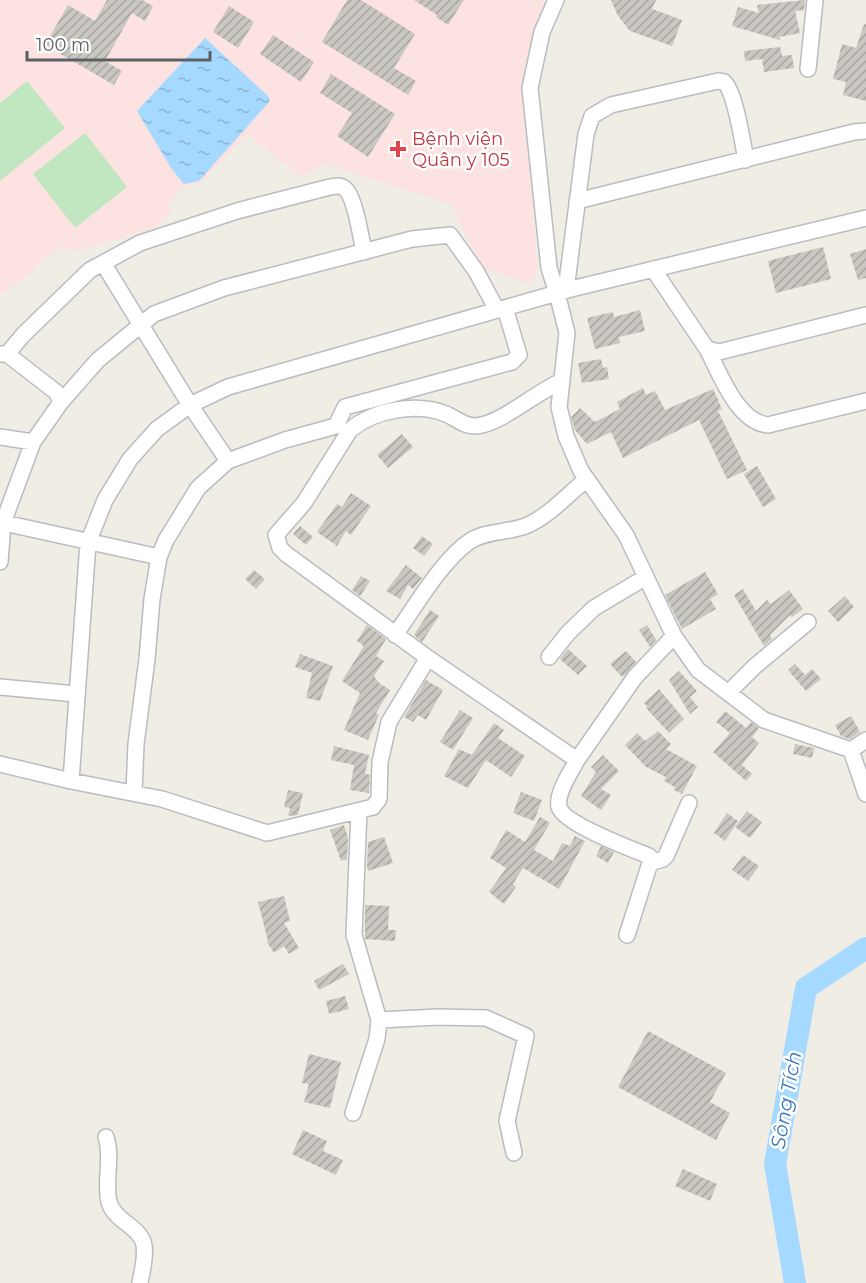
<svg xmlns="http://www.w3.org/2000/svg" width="866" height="1283" viewBox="0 0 866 1283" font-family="Montserrat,sans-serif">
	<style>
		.medical { fill: #fce3e1 }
		.green { fill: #c1e7c0 }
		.water { fill: url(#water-ripples) }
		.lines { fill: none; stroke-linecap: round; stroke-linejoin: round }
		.river { stroke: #a5d9ff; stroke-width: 22 }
		.building { fill: url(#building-hatch) }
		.street-casing { stroke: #b9bcc1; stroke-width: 18 }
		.street { stroke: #fff; stroke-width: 15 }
		.health-dot { fill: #e0444e; stroke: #fff; stroke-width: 2 }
		.labels { text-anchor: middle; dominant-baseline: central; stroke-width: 5; stroke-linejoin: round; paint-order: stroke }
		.health-label { font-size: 18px; fill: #be3a42; stroke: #fff; text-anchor: start }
		.water-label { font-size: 20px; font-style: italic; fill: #3e78b5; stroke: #fff }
	</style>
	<defs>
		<pattern id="water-ripples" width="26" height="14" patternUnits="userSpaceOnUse" patternTransform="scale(1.5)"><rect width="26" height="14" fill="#a5d9ff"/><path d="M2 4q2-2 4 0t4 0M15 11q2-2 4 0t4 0" fill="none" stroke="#8ab3d2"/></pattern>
		<pattern id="building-hatch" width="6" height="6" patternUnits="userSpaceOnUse" patternTransform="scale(1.5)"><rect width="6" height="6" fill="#cac7c1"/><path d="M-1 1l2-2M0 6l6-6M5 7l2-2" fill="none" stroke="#a7a5a0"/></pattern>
	</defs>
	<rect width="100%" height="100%" fill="#efede4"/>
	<path class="medical" d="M0,0H553L528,89L537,266L533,280L526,283L479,267L452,205L325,164L300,177L248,134L201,183L183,187L167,205L173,210L154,229L76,251L62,248L43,259L32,273L0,295Z"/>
	<path class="green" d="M27,81L65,128L0,181V103Z
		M85,133L127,187L75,228L33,174Z"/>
	<path class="water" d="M205,38L269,97L270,101L199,181L184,184L171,168L137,111Z"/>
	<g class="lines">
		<path class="river" d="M795,1283L775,1164L806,988L866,948"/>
	</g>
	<path class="building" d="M107,0H142L153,6L145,21L132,13L105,61L122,71L114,85L45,45L68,5L95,21Z
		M347,0H361L415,34L394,68L416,81L408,95L322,42Z
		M414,0H464L448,25L436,17L437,15Z
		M611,0H656L652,9L682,20L672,46L630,31L618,16Z
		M805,0L804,10L795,11L800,33L779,37L780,40L732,26L738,7L759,13L757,5Z
		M229,6L254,22L238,48L213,32Z
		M864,24H866V101L843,95L846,82L833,79L842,44L856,48Z
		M273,35L314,62L301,82L260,54Z
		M780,47L782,56L792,55L794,68L764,72L762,59L745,61L744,51Z
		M331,74L395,114L368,157L337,136L352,113L320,93Z
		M823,247L831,279L776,293L768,261Z
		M866,249V278L858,280L850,254Z
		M640,310L645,331L619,337L620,343L595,349L587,318L613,312L614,317Z
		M601,359L603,368L607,367L609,379L582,383L578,363Z
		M643,388L646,395L655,391L665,410L713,389L722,409L718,411L747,470L727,479L699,420L623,458L611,432L587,444L575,430L571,417L580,408L595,422L620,409L617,402Z
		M402,434L413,447L388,468L377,455Z
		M757,466L776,499L763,507L744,474Z
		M351,493L371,506L351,535L346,531L337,546L317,532L337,504L342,507Z
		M300,526L313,537L306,545L293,534Z
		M422,536L433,544L424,556L413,548Z
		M406,565L422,578L413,589L408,585L400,599L386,591Z
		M254,570L265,579L256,589L245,579Z
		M705,572L718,594L710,599L716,609L682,629L665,595Z
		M361,576L370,581L360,596L352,590Z
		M743,589L756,611L767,600L771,604L789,590L803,609L792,617L790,615L770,635L772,639L764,646L734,595Z
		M845,596L854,607L838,622L828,611Z
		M430,610L439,616L422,642L414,635Z
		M367,625L386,639L376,656L384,661L374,676L379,683L390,690L376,713L379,715L368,740L344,730L360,693L342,681L364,646L357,641Z
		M647,625L656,640L650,647L639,630Z
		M568,649L587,666L578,675L560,659Z
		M626,651L636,662L624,676H621L610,664Z
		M300,654L333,666L320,701L306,698L312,673L295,667Z
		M795,664L805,675L812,669L821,679L806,691L788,670Z
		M679,671L697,691L690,697L698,707L690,714L669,680Z
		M426,680L443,690L426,720L418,715L413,722L404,717Z
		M659,689L684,719L669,733L646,708L647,706L644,703Z
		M460,710L473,718L453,750L440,742Z
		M725,711L746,728L751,722L759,728L752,737L759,743L742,765L752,774L746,781L713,752L730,733L716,722Z
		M851,716L860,732L850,739L841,736L835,725Z
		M494,723L504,730L498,738L525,756L511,777L486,760L468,788L444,776L459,749L472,755Z
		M658,731L671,744L666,749L697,766L682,794L674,790L675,787L664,781L666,777L646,767L625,745L637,733L645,741Z
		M795,744L814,748L812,758L793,754Z
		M334,746L369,755L365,774L370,775L369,793L350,790L354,765L331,760Z
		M603,755L619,771L601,789L611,795L601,810L581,796L596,772L591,767Z
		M288,790L303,793L298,815L288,816L290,808L284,807Z
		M521,792L542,800L534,821L513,813Z
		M747,811L762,822L750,838L735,827Z
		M727,813L738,821L725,841L714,833Z
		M540,817L550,823L534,850L553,861L562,843L570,846L575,836L585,841L559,889L523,868L513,884L516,887L504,904L489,892L506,868L490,858L506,830L525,842Z
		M344,825L348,838L347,859L341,861L330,830Z
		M384,837L393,863L368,871L367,866L368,842Z
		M601,846L614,852L608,863L596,856Z
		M743,855L759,866L748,881L732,870Z
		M284,896L290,921L284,923L299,948L289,954L284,946L274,953L267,942L268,941L258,902Z
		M365,905L389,906L388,930H396L395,941L365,939Z
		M343,964L349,974L319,990L314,981Z
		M345,996L349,1009L329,1014L326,1001Z
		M648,1031L726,1073L710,1102L730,1113L716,1140L618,1087Z
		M309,1054L341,1062L330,1108L304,1102L309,1084L302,1083Z
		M303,1130L327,1141L323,1151L343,1160L336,1175L292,1154Z
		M683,1169L717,1184L710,1201L675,1186Z"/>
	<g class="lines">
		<defs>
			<path id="street" d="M556,0L542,32L530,88L549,268L557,293L567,333L559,407L566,436L581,471L626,535L674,636L698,670L764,720L851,750
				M808,69L815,0
				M577,201L854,132L866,131
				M103,263L190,405L228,461
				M653,269L707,349L719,352L866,315
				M566,290L586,134L592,116L611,105L718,81L724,82C735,91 743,144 746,160
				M707,349C720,373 737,422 768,425L866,401
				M0,354H7L56,392L61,402L33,442L3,523L0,562
				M7,354L23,335L90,270L140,243L237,211L330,187C335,186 340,185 344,188C355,195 361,238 364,252
				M61,402L98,360L154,314L224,288L412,239L450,235L476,271L497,310
				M0,437L33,442
				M0,522L159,557
				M395,635C415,607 442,560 470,541C487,530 510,533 528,525C550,515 568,494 587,479
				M549,657L568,633L594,608L646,577
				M428,658L286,554L280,548L276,535L304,503L350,430C374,410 416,402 446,414C456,418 465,427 476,426C501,424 536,392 562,381
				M0,687L76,694
				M728,693L754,667L808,622
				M851,750L866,794
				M851,750L866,740
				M577,760C571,772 556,793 559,807C564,824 632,849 649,856L650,863L627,935
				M0,764L71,781L162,799L267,833L373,807L379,799L380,762L389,722L428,658L577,760L635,677L674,636
				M71,781L88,543L105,500L130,459L157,429L190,405L228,387L571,289L866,218
				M134,793L136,744L147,659L152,599L159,557L166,540L198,488L228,461L285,440L336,426L345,407L512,362L519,355L505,308
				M650,863L663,859L666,856L689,803
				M379,1020L438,1017L486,1018L526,1036L507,1121L514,1153
				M353,1113L377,1039L379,1020L354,935L359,811
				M106,1137C113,1158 104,1181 109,1202C114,1221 141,1227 144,1245C146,1258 142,1271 140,1283"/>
		</defs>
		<use href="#street" class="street-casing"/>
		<use href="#street" class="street"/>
	</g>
	<path class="health-dot" d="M395 140h6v6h6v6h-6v6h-6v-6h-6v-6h6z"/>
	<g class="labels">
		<g class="health-label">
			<text x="412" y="139">Bệnh viện<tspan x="412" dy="21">Quân y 105</tspan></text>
		</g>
		<g class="water-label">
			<text transform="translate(786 1100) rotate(-80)">Sông Tích</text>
		</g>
	</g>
	<path d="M27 51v9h183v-9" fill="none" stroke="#5c6065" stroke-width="3"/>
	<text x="36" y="51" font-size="18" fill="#5c6065" stroke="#ffffff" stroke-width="4.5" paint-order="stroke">100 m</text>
</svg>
